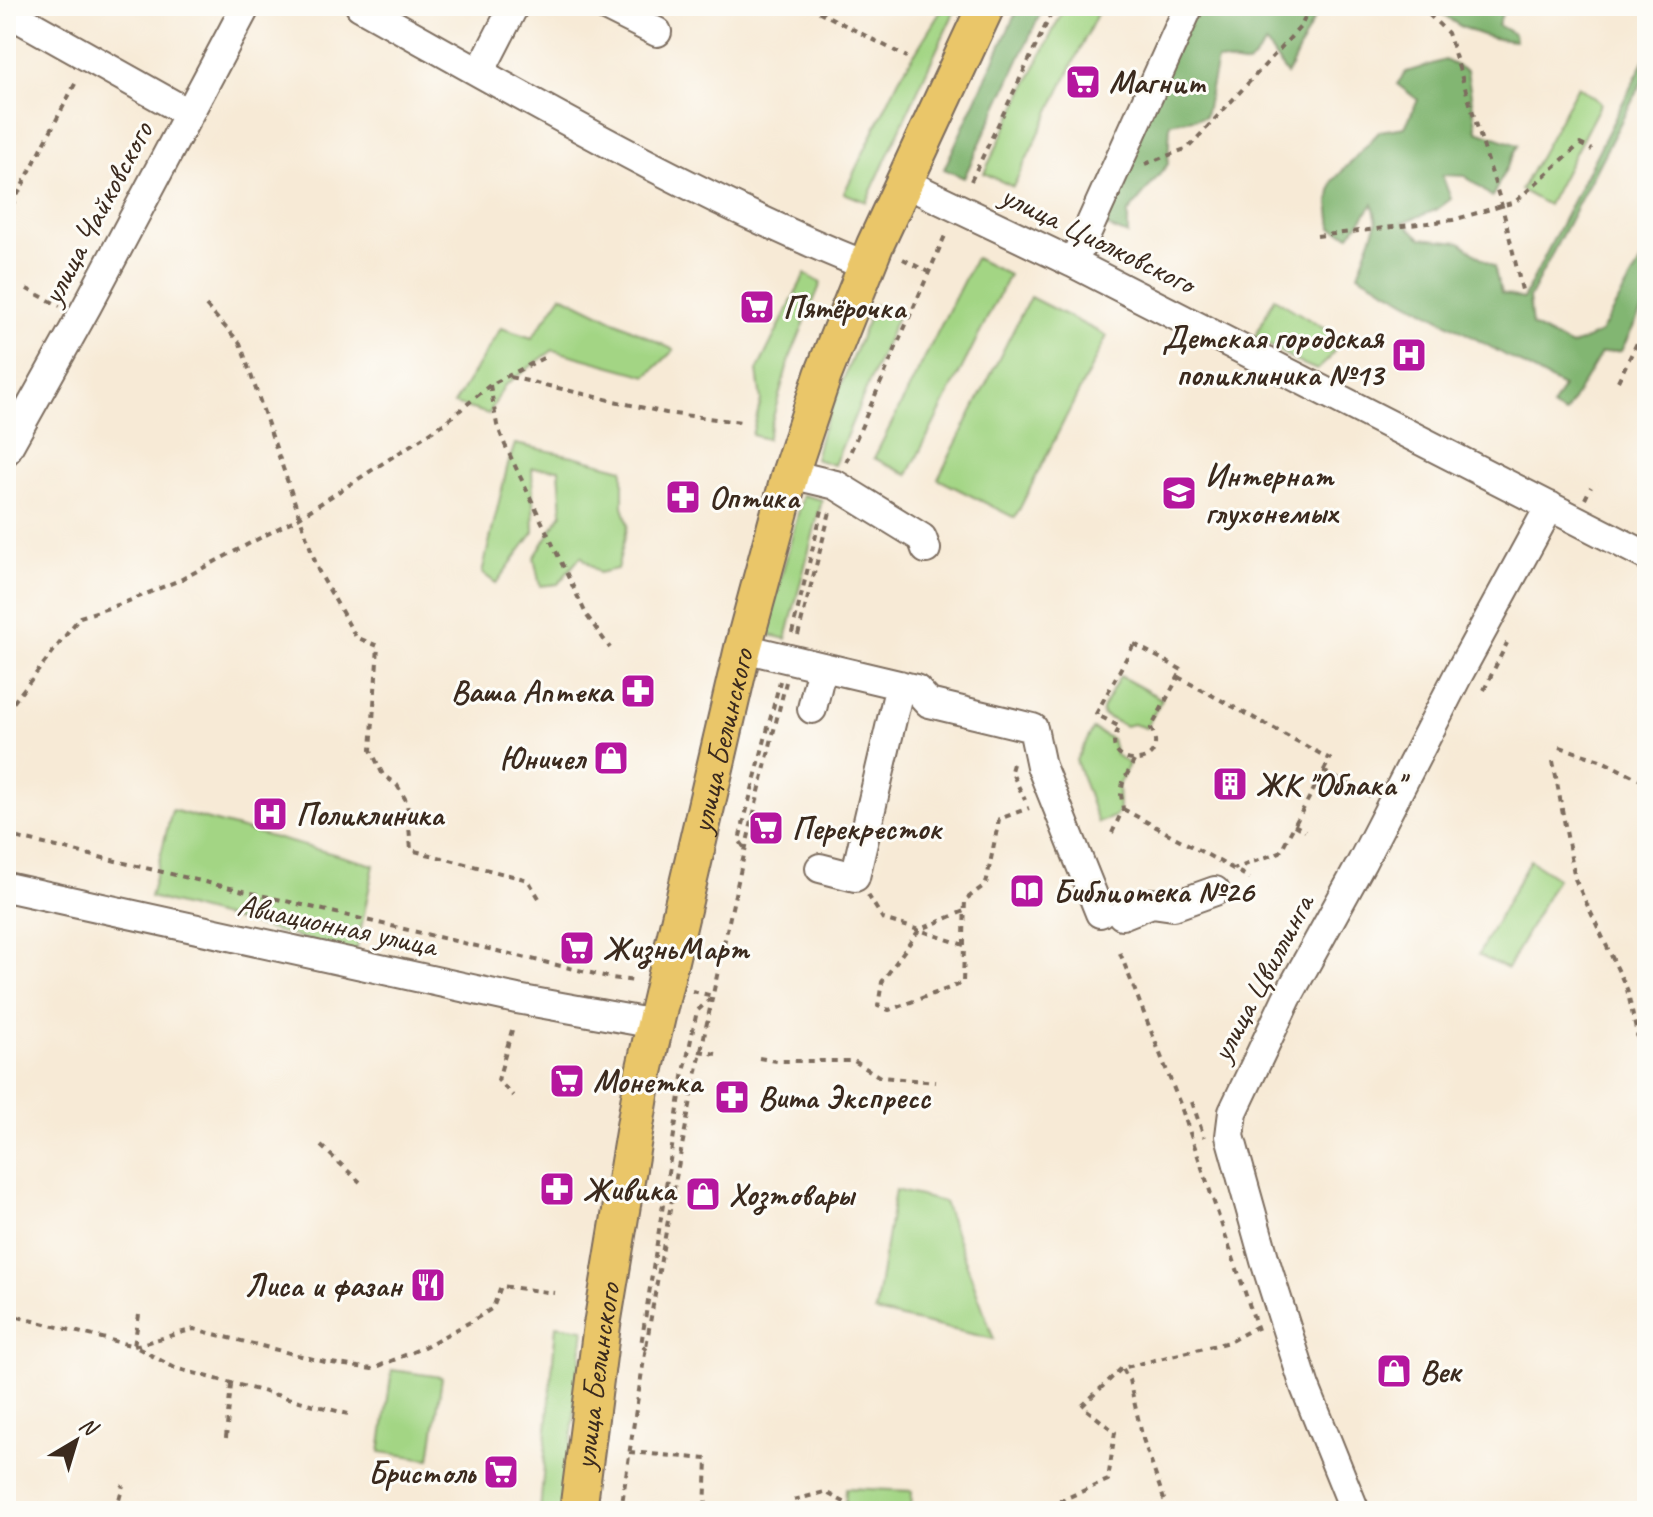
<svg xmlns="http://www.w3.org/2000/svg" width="1653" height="1517" viewBox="0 0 1653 1517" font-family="Caveat,sans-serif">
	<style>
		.green { fill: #a3d584; stroke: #6f8051; stroke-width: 2 }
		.forest { fill: #82b672; stroke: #5e7048; stroke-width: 2 }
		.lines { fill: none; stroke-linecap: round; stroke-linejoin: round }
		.minor-casing { stroke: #7d6d5e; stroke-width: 32 }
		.major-casing { stroke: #7d6d5e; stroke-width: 40 }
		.path { stroke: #7d6d5e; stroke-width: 4; stroke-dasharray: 6 6; stroke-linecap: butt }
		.minor { stroke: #fff; stroke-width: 28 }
		.major { stroke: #eac669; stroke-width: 36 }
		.labels { text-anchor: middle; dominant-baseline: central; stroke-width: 6; stroke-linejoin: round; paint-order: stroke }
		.poi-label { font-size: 32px; font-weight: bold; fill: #3b2a1e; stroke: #fdfcf7; text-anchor: start }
		.street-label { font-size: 32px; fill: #3b2a1e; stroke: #fdfcf7 }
	</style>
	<rect width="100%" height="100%" fill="#fdfcf7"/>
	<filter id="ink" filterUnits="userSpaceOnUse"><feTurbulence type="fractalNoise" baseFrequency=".0125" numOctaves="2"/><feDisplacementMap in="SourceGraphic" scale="16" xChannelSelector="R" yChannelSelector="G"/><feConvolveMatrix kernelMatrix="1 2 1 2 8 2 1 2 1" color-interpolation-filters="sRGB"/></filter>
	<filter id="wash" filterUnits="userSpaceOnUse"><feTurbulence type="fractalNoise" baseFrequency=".006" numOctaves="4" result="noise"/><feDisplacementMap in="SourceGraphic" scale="32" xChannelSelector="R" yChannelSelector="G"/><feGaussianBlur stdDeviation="1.8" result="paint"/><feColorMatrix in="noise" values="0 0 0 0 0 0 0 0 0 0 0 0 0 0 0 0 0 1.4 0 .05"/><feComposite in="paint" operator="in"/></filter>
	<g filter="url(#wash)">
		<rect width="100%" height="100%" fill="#f7ead6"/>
		<path class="green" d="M944,6H957L866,202L844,193L899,79Z
			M1065,6H1101L1013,187L984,173Z
			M1578,86L1601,103L1548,205L1521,190Z
			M975,258L1009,275L908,475L874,458Z
			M805,274L821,283L789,360L767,439L752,435L761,400L757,371Z
			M562,295L674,350L647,376L553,350L504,386L489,414L454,404L501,328L532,338Z
			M1030,297L1107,336L1015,518L938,479Z
			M1274,298L1341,339L1329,359L1317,370L1296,361L1255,337Z
			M874,305L897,317L834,465L815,459L822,431Z
			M515,444L573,456L623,469V506L628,525L617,569L599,573L581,556L558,584L540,586L534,558L562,513L559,469L532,468L534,532L496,583L482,573L507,468Z
			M803,495L822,500L786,639L766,634Z
			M1120,676L1162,699L1146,728L1133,724L1125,726L1103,715L1102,709Z
			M1093,729L1112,739L1116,755L1129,764L1118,786L1119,810L1116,816L1098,823L1076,760Z
			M172,810L374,865L356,953L150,897Z
			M1530,860L1557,878L1507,969L1478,955Z
			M895,1190L944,1202L994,1339L875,1312Z
			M556,1325L584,1329L563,1511H540Z
			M392,1370L442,1377L430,1459L380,1452Z
			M846,1488L912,1491L911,1511H845Z"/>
		<path class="forest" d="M1019,6H1044L964,178L944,169Z
			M1194,6H1320L1287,75L1266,44L1248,65L1217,60L1205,117L1170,123L1168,164L1128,213V235L1100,224Z
			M1435,6H1505L1498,25L1514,34L1515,41C1487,39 1453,28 1435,6Z
			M1647,55V72L1529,298L1532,326L1571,346L1600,333L1647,251V300L1621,351L1601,353L1565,414L1552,407L1563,387L1358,274L1377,222L1373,204L1350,235L1332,228L1329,202L1333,181L1380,131L1405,127L1418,100L1397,84L1406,72L1445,60L1467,71L1477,131L1518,145L1492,197L1465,176L1442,175L1451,199L1436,210L1403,222L1421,238L1460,242L1494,267L1501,293L1523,299Z"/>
	</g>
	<g filter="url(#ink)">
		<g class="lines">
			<defs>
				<path id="minor" d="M360,6C526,98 690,195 867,266
					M605,6L657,32
					M6,11L188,113
					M480,72L514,6
					M903,182L1073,263L1647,556
					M1073,263L1189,6
					M6,451L87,306L246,6
					M790,474L836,485L922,538L926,549
					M743,648L916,689L929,703L1033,728L1041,766L1100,913
					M812,709L822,667
					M820,868L855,877L900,685
					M6,887L517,999L655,1024
					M1122,915L1152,903L1173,906L1215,891
					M1355,1511L1305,1387L1265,1261L1230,1136L1233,1112L1287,998L1362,862L1458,675L1550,506"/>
				<g id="major">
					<path id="s1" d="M578,1511L602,1325L644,1072L743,648L790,474L823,375L875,245L986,6"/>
				</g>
			</defs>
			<use href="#minor" class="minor-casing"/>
			<use href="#major" class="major-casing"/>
			<path class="path" d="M808,6L907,57
				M1420,6L1448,33L1502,206L1522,290
				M1145,164L1188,148L1302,25L1309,6
				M971,181L1055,6
				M6,217L77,80
				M1317,236L1453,220L1515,202L1580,144L1592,150
				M903,259L928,272
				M27,289L60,306
				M206,306L240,343L318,570L356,637L378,646L371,750L383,775L397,785L407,802L411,850L528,880L542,903
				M510,377L666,413L741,422
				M1618,381L1647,323
				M490,385L497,425L505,445L587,616L610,648
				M846,462L947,231
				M1585,499L1591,487
				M792,633L823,506
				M798,635L830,512
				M1134,644L1182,670L1151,728C1174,774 1092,768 1120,727L1096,714Z
				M1178,677L1330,759L1280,852L1234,869
				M1484,690L1507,643
				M6,712L80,617L124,603L182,579L298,518L445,423L490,385L547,356
				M1560,747L1600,760L1647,783
				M1553,761L1575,879L1627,989L1647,1079
				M1013,764L1011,771L1025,800
				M1323,771L1370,796
				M1123,809L1250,878
				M1294,825L1305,831
				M1112,833L1123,809L1121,794L1123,782L1134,761
				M6,835L527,958L612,978L636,981
				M744,847L739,840L780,681
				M868,895L883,919L919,930L964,911
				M964,945L919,930L882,982L878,1006L889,1010L963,983C964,955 964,927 965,900L986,884L999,819L1029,808
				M1120,953L1180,1104L1258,1330
				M692,991L713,996
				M512,1030L498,1080L513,1096
				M699,1051L716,1054
				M759,1058L777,1061H854L880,1077L935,1082
				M1192,1102L1204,1137
				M321,1146L360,1182
				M6,1314L134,1346L194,1329L325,1362L372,1369L422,1348L472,1321L493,1308L501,1286L555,1293
				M139,1315L134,1346L175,1368L348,1414
				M647,1350L641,1345L683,1077L697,1011L711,998
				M1123,1369L1129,1380L1143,1439L1168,1511
				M226,1438L231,1384
				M629,1452L707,1459L705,1511
				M794,1500L825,1492L861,1511
				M116,1511L123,1485
				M621,1511C660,1232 717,955 786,682
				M1037,1511L1108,1480L1115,1432L1082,1406L1122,1368L1229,1342L1256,1327"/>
			<use href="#minor" class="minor"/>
			<use href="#major" class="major"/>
		</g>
	</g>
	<defs>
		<symbol id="supermarket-square" viewBox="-11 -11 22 22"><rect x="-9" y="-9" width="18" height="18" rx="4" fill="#b5179e" stroke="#fdfcf7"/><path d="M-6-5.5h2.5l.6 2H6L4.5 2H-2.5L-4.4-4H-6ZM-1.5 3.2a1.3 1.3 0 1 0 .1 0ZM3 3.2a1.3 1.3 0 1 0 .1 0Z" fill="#fff"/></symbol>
		<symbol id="hospital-square" viewBox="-11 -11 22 22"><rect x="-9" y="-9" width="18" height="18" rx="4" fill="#b5179e" stroke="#fdfcf7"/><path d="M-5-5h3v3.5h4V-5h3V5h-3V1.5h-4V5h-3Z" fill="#fff"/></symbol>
		<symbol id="school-square" viewBox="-11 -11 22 22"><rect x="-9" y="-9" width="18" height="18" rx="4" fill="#b5179e" stroke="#fdfcf7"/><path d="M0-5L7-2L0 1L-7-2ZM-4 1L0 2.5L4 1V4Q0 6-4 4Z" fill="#fff"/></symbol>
		<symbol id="pharmacy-square" viewBox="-11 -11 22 22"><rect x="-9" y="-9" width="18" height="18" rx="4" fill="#b5179e" stroke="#fdfcf7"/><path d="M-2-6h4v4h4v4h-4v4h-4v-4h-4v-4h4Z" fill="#fff"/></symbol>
		<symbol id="shop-square" viewBox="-11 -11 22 22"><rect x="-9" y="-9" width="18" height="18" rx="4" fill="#b5179e" stroke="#fdfcf7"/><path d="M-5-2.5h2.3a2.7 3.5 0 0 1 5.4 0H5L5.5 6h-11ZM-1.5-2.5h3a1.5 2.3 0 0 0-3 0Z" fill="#fff"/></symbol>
		<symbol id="building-square" viewBox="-11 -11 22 22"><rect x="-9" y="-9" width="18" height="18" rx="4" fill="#b5179e" stroke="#fdfcf7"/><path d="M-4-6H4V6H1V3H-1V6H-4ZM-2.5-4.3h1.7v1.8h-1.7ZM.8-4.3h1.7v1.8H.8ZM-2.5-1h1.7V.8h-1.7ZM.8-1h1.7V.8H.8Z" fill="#fff"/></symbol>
		<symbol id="library-square" viewBox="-11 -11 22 22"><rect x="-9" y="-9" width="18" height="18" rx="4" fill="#b5179e" stroke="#fdfcf7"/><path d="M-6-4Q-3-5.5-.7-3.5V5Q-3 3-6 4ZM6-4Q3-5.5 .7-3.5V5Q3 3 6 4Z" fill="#fff"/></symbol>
		<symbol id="restaurant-square" viewBox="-11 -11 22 22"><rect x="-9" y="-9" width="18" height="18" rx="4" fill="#b5179e" stroke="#fdfcf7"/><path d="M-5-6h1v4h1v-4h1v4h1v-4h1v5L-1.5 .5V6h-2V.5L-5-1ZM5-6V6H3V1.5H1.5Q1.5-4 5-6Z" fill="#fff"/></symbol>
	</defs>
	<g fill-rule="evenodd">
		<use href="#supermarket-square" x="1063" y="62" width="40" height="40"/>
		<use href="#supermarket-square" x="737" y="287" width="40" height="40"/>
		<use href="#hospital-square" x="1389" y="335" width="40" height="40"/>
		<use href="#school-square" x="1159" y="473" width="40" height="40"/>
		<use href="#pharmacy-square" x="663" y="477" width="40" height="40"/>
		<use href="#pharmacy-square" x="618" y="671" width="40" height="40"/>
		<use href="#shop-square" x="591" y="738" width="40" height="40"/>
		<use href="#building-square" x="1210" y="764" width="40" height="40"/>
		<use href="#hospital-square" x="250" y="794" width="40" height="40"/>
		<use href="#supermarket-square" x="746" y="808" width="40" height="40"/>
		<use href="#library-square" x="1007" y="871" width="40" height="40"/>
		<use href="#supermarket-square" x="557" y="928" width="40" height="40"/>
		<use href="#supermarket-square" x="547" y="1061" width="40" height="40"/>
		<use href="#pharmacy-square" x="712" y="1077" width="40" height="40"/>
		<use href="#pharmacy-square" x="537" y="1169" width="40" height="40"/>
		<use href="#shop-square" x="683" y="1174" width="40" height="40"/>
		<use href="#restaurant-square" x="408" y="1265" width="40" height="40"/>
		<use href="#shop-square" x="1374" y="1351" width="40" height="40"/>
		<use href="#supermarket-square" x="481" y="1452" width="40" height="40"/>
	</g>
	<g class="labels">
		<g class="poi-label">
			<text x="1109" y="82">Магнит</text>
			<text x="783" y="307">Пятёрочка</text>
			<text x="1383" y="337" text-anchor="end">Детская городская<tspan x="1383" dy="37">поликлиника №13</tspan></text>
			<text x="1205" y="475">Интернат<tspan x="1205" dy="37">глухонемых</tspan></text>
			<text x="709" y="497">Оптика</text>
			<text x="612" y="691" text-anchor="end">Ваша Аптека</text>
			<text x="585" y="758" text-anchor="end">Юничел</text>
			<text x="1256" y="784">ЖК "Облака"</text>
			<text x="296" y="814">Поликлиника</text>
			<text x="792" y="828">Перекресток</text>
			<text x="1053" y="891">Библиотека №26</text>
			<text x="603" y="948">ЖизньМарт</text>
			<text x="593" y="1081">Монетка</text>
			<text x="758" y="1097">Вита Экспресс</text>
			<text x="583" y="1189">Живика</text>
			<text x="729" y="1194">Хозтовары</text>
			<text x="402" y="1285" text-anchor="end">Лиса и фазан</text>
			<text x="1420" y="1371">Век</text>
			<text x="475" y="1472" text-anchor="end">Бристоль</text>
		</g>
		<g class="street-label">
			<text transform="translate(97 213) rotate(-62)">улица Чайковского</text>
			<text transform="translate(1098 239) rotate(26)">улица Циолковского</text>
			<text stroke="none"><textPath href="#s1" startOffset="784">улица Белинского</textPath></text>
			<text transform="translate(337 925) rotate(12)">Авиационная улица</text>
			<text transform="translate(1262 978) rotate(-62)">улица Цвиллинга</text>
			<text stroke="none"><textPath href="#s1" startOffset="136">улица Белинского</textPath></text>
		</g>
	</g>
	<rect width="1653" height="1517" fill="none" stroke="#fdfcf7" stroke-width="32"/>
	<g transform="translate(76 1441) rotate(38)" stroke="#fdfcf7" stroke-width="6" paint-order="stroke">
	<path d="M0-6L14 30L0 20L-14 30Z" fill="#3b2a1e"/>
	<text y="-12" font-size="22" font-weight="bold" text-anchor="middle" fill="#3b2a1e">N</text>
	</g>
</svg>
